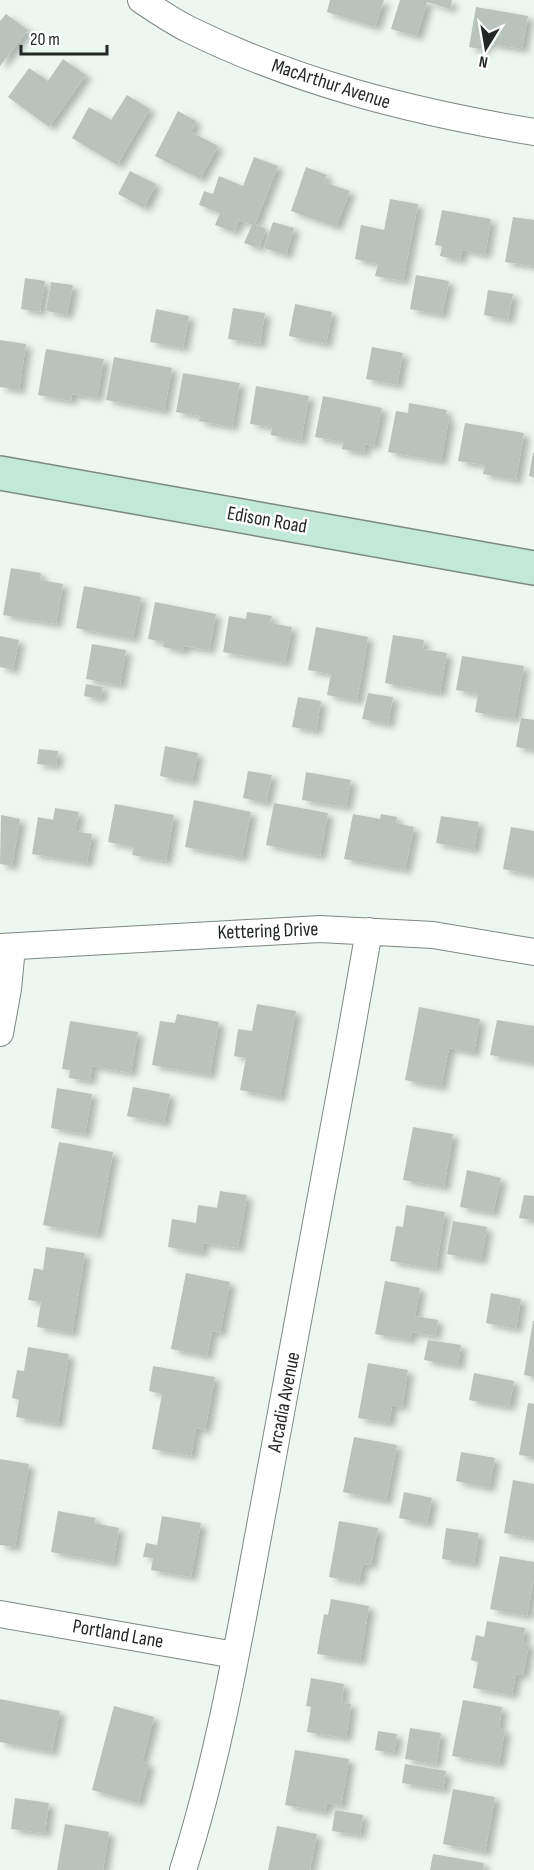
<svg xmlns="http://www.w3.org/2000/svg" width="534" height="1870" viewBox="0 0 534 1870" font-family="'Sofia Sans Condensed',sans-serif">
	<style>
		.building { fill: #b8c3bd; filter: url(#shadow) }
		.lines { fill: none; stroke-linecap: round; stroke-linejoin: round }
		.street-casing { stroke: #7e8882; stroke-width: 28 }
		.secondary-casing { stroke: #7e8882; stroke-width: 36 }
		.street { stroke: #fff; stroke-width: 26 }
		.secondary { stroke: #c1e8d8; stroke-width: 33 }
		.labels { text-anchor: middle; dominant-baseline: central; stroke-width: 5; stroke-linejoin: round; paint-order: stroke }
		.street-label { font-size: 20px; fill: #232725; stroke: #fff }
	</style>
	<defs>
		<filter id="shadow"><feDropShadow dx="6" dy="4" stdDeviation="3" flood-color="#0004"/></filter>
	</defs>
	<rect width="100%" height="100%" fill="#ecf7f1"/>
	<path class="building" d="M330,0H384L375,27L327,12Z
		M400,0H452L450,9L427,2L417,36L391,29Z
		M476,7L528,16L522,49L486,43L485,50L469,47Z
		M6,14L28,30L0,66V21Z
		M63,59L86,75L49,127L8,97L29,68L48,81Z
		M127,95L150,109L117,165L72,138L89,107L111,120Z
		M178,111L196,121L191,132L218,146L200,179L155,156Z
		M254,157L278,166L255,224L266,229L259,248L244,243L252,225L239,220L234,232L215,225L220,213L199,205L204,191L213,194L219,176L243,186Z
		M306,167L327,175L324,182L350,191L336,227L291,211Z
		M130,171L156,184L144,208L118,194Z
		M390,199L418,204L403,281L375,276L378,264L355,259L361,225L384,230Z
		M442,210L491,219L485,255L462,250L460,260L440,256L442,246L435,245Z
		M513,217L534,220V266L505,262Z
		M273,222L294,228L286,255L264,248Z
		M416,275L449,281L442,315L410,309Z
		M25,278L45,281L40,312L21,309Z
		M51,282L73,285L67,315L46,311Z
		M488,290L513,294L508,320L484,315Z
		M295,304L332,312L326,344L289,336Z
		M233,308L265,313L260,344L228,339Z
		M156,309L189,316L183,348L150,342Z
		M0,340L26,344L19,390L0,387Z
		M372,347L403,353L397,385L366,379Z
		M46,349L104,359L97,398L72,394L71,401L38,395Z
		M114,357L172,368L164,411L106,400Z
		M183,373L240,383L232,427L199,421L200,416L176,412Z
		M256,386L309,396L301,441L271,435L272,427L250,424Z
		M323,396L382,408L374,446L365,444L364,453L342,449L343,442L315,437Z
		M409,403L447,410L445,418L449,419L441,461L388,452L396,411L408,413Z
		M465,423L524,433L516,480L483,474L485,465L458,461Z
		M533,453H534V477L529,476Z
		M11,568L41,573L40,580L63,584L56,624L3,615Z
		M84,586L141,597L133,639L76,628Z
		M155,602L216,614L209,650L184,646L183,651L163,647L164,642L148,639Z
		M247,612L272,616L270,623L292,627L285,663L223,652L229,616L246,619Z
		M316,627L368,637L357,701L327,695L331,674L308,670Z
		M393,635L424,640L423,649L447,653L440,693L385,683Z
		M0,636L19,640L13,670L0,667Z
		M92,644L126,650L120,685L86,679Z
		M462,656L524,666L514,719L475,712L478,694L456,690Z
		M86,684L103,687L100,699L84,696Z
		M368,693L393,697L388,724L362,719Z
		M298,697L321,701L316,731L292,727Z
		M521,718L534,720V750L516,747Z
		M165,746L198,753L192,782L160,776Z
		M39,749L58,751L56,766L37,764Z
		M248,771L272,775L266,803L243,798Z
		M306,772L351,780L346,807L302,800Z
		M194,800L251,812L242,858L185,847Z
		M274,803L328,813L320,856L266,845Z
		M115,804L174,815L166,861L132,855L134,847L108,842Z
		M55,808L79,812L75,831L92,834L87,863L32,854L38,817L53,820Z
		M353,814L380,819L381,814L397,817L396,823L414,827L405,870L344,859Z
		M1,815L20,819L12,866L0,864Z
		M441,816L479,822L474,850L436,843Z
		M511,827L534,831V875L503,869Z
		M257,1004L296,1011L280,1098L240,1090L246,1058L234,1056L238,1029L252,1031Z
		M419,1007L480,1019L474,1053L449,1048L441,1087L405,1080Z
		M177,1014L219,1022L210,1075L152,1065L160,1021L175,1023Z
		M497,1020L534,1026V1063L490,1055Z
		M70,1021L138,1032L131,1073L92,1066L90,1081L69,1078L70,1070L62,1069Z
		M133,1087L170,1094L164,1123L127,1116Z
		M57,1088L92,1094L85,1134L51,1128Z
		M413,1127L453,1134L444,1187L403,1180Z
		M59,1142L113,1152L97,1235L43,1225Z
		M467,1170L501,1178L493,1213L460,1207Z
		M220,1191L247,1195L238,1248L203,1243L202,1253L168,1247L172,1219L196,1223L198,1205L217,1208Z
		M524,1195L534,1196V1220L519,1218Z
		M406,1205L445,1212L436,1269L390,1261L396,1226L403,1227Z
		M453,1221L487,1227L481,1260L447,1254Z
		M46,1247L85,1253L72,1333L37,1327L41,1302L28,1300L34,1268L43,1270Z
		M186,1273L230,1282L220,1333L212,1331L207,1356L171,1349Z
		M385,1281L420,1288L415,1316L438,1320L435,1336L412,1332L410,1340L375,1334Z
		M491,1293L521,1299L516,1329L486,1323Z
		M533,1321H534V1377L524,1375Z
		M428,1340L461,1345L458,1366L424,1360Z
		M28,1347L69,1354L58,1424L16,1417L19,1400L12,1398L17,1370L24,1371Z
		M368,1363L408,1370L402,1407L392,1405L389,1423L358,1418Z
		M153,1366L215,1377L205,1430L196,1428L191,1456L152,1449L162,1394L149,1391Z
		M474,1373L514,1381L509,1407L469,1400Z
		M528,1403L534,1404V1457L519,1455Z
		M354,1437L397,1445L386,1501L343,1492Z
		M461,1452L495,1458L489,1488L456,1481Z
		M0,1459L29,1464L15,1547L0,1545Z
		M513,1480L534,1484V1538L504,1533Z
		M404,1492L432,1498L427,1524L399,1518Z
		M58,1511L96,1518L94,1523L119,1528L113,1563L51,1552Z
		M162,1516L201,1523L191,1577L151,1570L153,1558L143,1557L146,1543L157,1545Z
		M339,1521L378,1528L371,1565L363,1564L359,1582L329,1577Z
		M446,1528L479,1533L474,1564L442,1559Z
		M500,1556L534,1562V1578L527,1616L490,1609Z
		M331,1599L369,1606L360,1661L317,1654L324,1614L328,1615Z
		M487,1621L525,1628L523,1643L529,1644L523,1675L516,1674L512,1695L473,1688L478,1662L471,1660L476,1635L484,1637Z
		M311,1678L344,1684L342,1702L351,1704L346,1738L307,1732L311,1707L306,1706Z
		M0,1699L60,1711L52,1752L0,1742Z
		M463,1700L502,1707L499,1729L505,1730L499,1764L452,1756Z
		M114,1706L154,1717L142,1762L149,1764L138,1803L92,1790Z
		M410,1728L441,1733L436,1764L405,1759Z
		M378,1731L397,1734L394,1753L375,1750Z
		M295,1750L349,1759L341,1806L327,1803L325,1812L285,1805Z
		M405,1764L446,1771L443,1790L402,1783Z
		M453,1789L495,1797L485,1852L443,1844Z
		M15,1798L49,1803L45,1833L11,1829Z
		M335,1810L363,1815L360,1835L332,1831Z
		M65,1824L109,1832L103,1870H57Z
		M277,1826L317,1834L310,1870H268Z
		M433,1854L484,1863L483,1870H430Z"/>
	<g class="lines">
		<defs>
			<path id="street" d="M141,0C156,10 172,21 188,29C297,83 414,112 534,132
				M0,947L320,929L433,935L534,952
				M0,1033L8,989L12,947
				M0,1614L235,1655
				M183,1870C222,1748 242,1620 266,1494C302,1307 336,1119 369,931"/>
			<path id="secondary" d="M0,473L534,568"/>
		</defs>
		<use href="#street" class="street-casing"/>
		<use href="#secondary" class="secondary-casing"/>
		<use href="#street" class="street"/>
		<use href="#secondary" class="secondary"/>
	</g>
	<g class="labels">
		<g class="street-label">
			<text transform="translate(331 84) rotate(18)">MacArthur Avenue</text>
			<text transform="translate(267 520) rotate(10)">Edison Road</text>
			<text transform="translate(268 931) rotate(-2)">Kettering Drive</text>
			<text transform="translate(284 1402) rotate(-79)">Arcadia Avenue</text>
			<text transform="translate(118 1634) rotate(10)">Portland Lane</text>
		</g>
	</g>
	<g transform="translate(486 48) rotate(191)" stroke="#ffffff" stroke-width="4.5" paint-order="stroke">
	<path d="M0-4.5L10 22L0 15L-10 22Z" fill="#232725"/>
	<text y="-9" font-size="16" font-weight="bold" text-anchor="middle" fill="#232725">N</text>
	</g>
	<path d="M21 45v9h86v-9" fill="none" stroke="#232725" stroke-width="3"/>
	<text x="30" y="45" font-size="18" fill="#232725" stroke="#ffffff" stroke-width="4.5" paint-order="stroke">20 m</text>
</svg>
